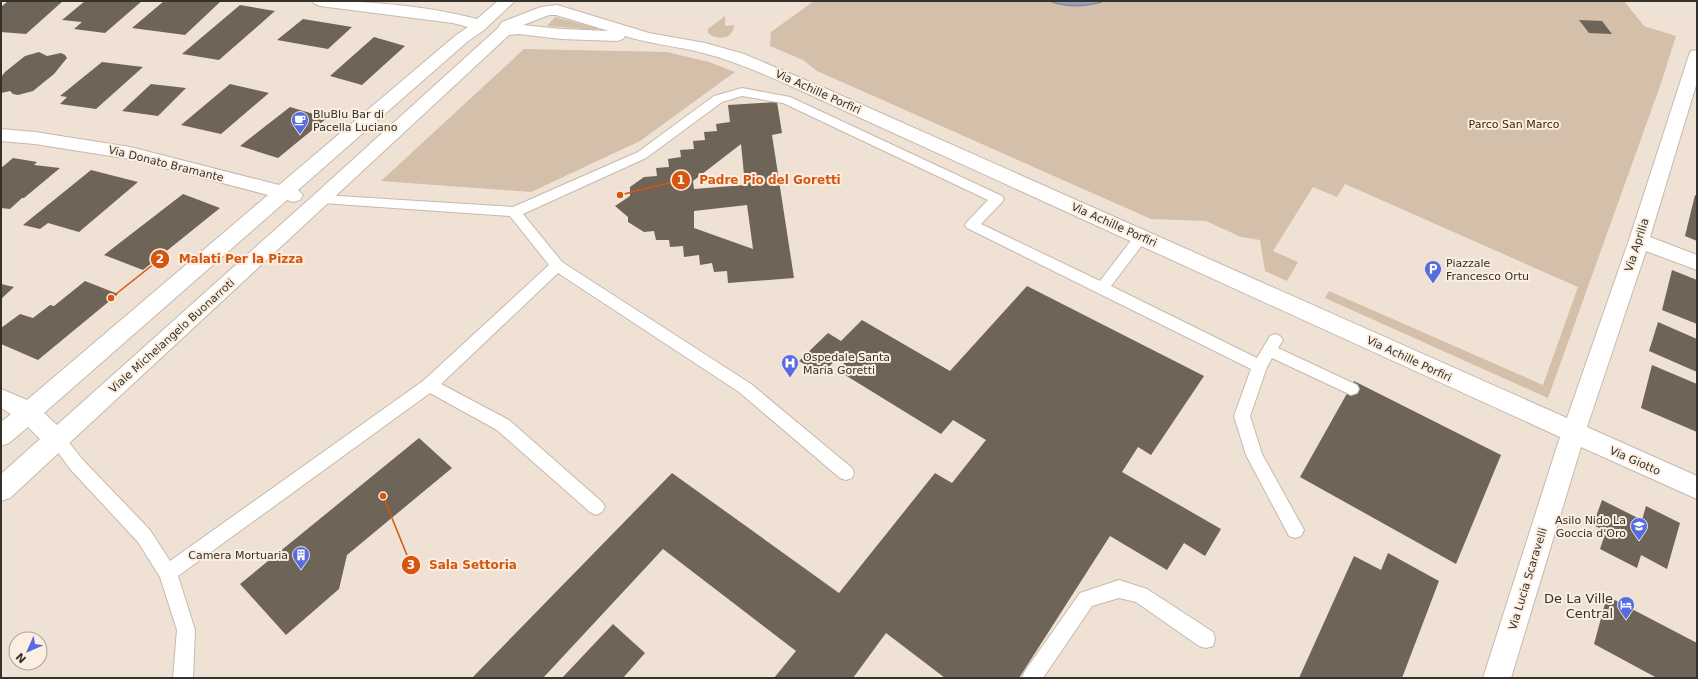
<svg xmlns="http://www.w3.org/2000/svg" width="1698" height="679" viewBox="0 0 1698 679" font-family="'DejaVu Sans',sans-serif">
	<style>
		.green { fill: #d3bfaa }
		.water { fill: #97a1c4; stroke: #7a7f96 }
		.building { fill: #6f6458; fill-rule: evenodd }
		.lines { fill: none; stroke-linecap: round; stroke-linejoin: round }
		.lane-casing { stroke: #c6b9ac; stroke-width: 2 }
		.street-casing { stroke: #c6b9ac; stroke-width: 2 }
		.lane { fill: #fff; fill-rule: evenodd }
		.street { fill: #fff; fill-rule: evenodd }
		.labels { text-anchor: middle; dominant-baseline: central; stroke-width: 4; stroke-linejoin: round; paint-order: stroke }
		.street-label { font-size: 11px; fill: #35312b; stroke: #fcefe1 }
		.poi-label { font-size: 11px; fill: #35312b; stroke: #fcefe1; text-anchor: start }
		.park-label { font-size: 11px; fill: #3f2300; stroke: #fcefe1 }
		.near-poi-label { font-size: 13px; fill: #35312b; stroke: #fcefe1; text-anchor: end }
		.leader { fill: none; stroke: #d6550f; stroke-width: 1.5 }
		.callout-dot { fill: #d6550f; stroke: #fcefe1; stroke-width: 1.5 }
		.mark-label { font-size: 12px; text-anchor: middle; font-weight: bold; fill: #fff }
		.callout-label { font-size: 12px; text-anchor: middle; font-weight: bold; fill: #d6550f; stroke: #fcefe1; stroke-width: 4; stroke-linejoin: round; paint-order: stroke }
	</style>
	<rect width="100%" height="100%" fill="#efe2d4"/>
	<path class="green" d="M814,1H1624L1644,26L1676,36L1660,86L1548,398L1325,298L1329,291L1543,385L1578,287L1345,184L1337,197L1313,187L1273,251L1298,262L1287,281L1265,271L1260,240L1241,237L1206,221L1151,219L817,71L803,60L770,46L771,32Z
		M725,16V26L734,25C734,39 717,41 708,33V29Z
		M555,17L597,28V30L547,26Z
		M524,49L667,52L709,62L735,72L640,141L531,192L381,181Z"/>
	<path class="water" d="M1049,1H1105C1087,7 1067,8 1049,1Z"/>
	<path class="building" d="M8,1H63L26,34L1,32V7Z
		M85,1H142L105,33L74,29L82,22L62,20Z
		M164,1H208L220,2L185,35L132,28Z
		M240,5L275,11L219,60L182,54Z
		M303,19L352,27L328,49L277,40Z
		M1579,20L1602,21L1612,34L1589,33Z
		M374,37L405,46L362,85L330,76Z
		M39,52L47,56L61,53L65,55L67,58L54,74L33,91L18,95L13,94L10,91L1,93V77L5,72L25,56Z
		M102,62L143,67L96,109L60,104L67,97L60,96Z
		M151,84L186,88L158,116L122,111Z
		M230,84L269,93L221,134L181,125Z
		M777,102L782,133L772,135L794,278L728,283L727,271L714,272L712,263L700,265L699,255L684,257L683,246L670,247L669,240H656L654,231L644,232L628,222V217L615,206L630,196V187L644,177L657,176L656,168L669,167L668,159L681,157L680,150L694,149L693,141L705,140L704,132L717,131L716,124L730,122L728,105ZM741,144L745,185L694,189L693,181ZM747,205L753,249L694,228V211Z
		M290,107L327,118L278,158L240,146Z
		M13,158L37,162L34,165L60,168L24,198H22L10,209L1,208V168Z
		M91,170L138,182L79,232L48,223L40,229L23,225Z
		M183,194L220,208L143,270L104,255Z
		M1695,195L1697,196V241L1685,236Z
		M1672,270L1697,280V324L1662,310Z
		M85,281L118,294L38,360L1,344V328L20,314L33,318L50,305L54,306Z
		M1,284L14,287L1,299Z
		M1027,286L1204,376L1151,455L1138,447L1122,472L1221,529L1205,556L1184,543L1167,570L1110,536L1019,678H945L886,633L853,678H774L796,651L663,549L543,678H472L672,473L839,593L935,473L952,483L986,440L953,420L941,434L837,370L846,361L839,357L821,374L799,361L828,333L841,341L862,320L950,371Z
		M1658,322L1697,339V372L1649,351Z
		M1652,365L1697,384V432L1641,408Z
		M1354,381L1501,455L1456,564L1300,477Z
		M419,438L452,468L347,555L339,589L286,635L240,584Z
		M1602,500L1642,520L1646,506L1680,523L1667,569L1641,555L1637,568L1600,549L1606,531L1593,525Z
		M1388,553L1439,581L1402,678H1299L1354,556L1381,570Z
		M1607,596L1697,643V678H1657L1594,644Z
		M613,624L645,653L623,678H562Z"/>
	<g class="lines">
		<defs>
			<path id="lane" d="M742,88L790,97L1002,196L1004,199L1002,202L981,224L1100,281L1136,234L1141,232L1146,234L1148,237L1146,240L1111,286L1257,358L1270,336L1275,334L1280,336L1283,340L1278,348L1357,385L1359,389L1357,393L1351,395L1272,358L1267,367L1250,416L1262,454L1304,530L1301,536L1295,538L1289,536L1246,455L1234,416L1251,369L967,228L965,225L967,222L988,200L783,103L742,96L722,102L646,158L523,214L562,262L751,384L852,468L854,473L852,478L846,480L840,478L739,392L558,273L441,384L509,420L602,502L605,507L602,512L596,515L590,512L497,430L430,393L178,576L195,630L193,678H173L177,630L160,577L138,542L71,470L49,440L51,435L57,433L63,435L83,460L150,530L170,561L423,381L549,265L510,216L322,203L317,202L315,199L317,196L322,195L513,207L638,152L714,96Z
				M1119,580L1147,589L1213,632L1215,639L1213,646L1206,648L1199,646L1136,602L1119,598L1092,606L1043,678H1022L1025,671L1080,593Z"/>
			<path id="street" d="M312,1C367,1 424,5 477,19L498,1H515L484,30L467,42L298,190L303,195L300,200L293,202L287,200L44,413L57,425L315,194L498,28L502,22L541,7L557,5L649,33L705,43L744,54L831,91L1567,418L1629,240L1689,55L1691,51L1697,50V82L1650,237L1697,255V270L1646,251L1587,427L1697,476V499L1581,447L1511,678H1483L1560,437L819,99C781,82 743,63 703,53C677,46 650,44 625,36L623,39L617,41L561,39L519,34L509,35L65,447L10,498L1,501V474L40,439L28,427L9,443L1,446V422L11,414L1,408V389L27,400L268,195L130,159L35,144L1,141V129L35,132L130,147L279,185L455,36L468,27L453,23L320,6L315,4ZM549,15H556L609,31L561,29L523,25Z"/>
		</defs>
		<use href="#lane" class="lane-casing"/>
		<use href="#street" class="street-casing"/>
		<use href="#lane" class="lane"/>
		<use href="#street" class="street"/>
	</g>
	<defs>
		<symbol id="cafe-pin" viewBox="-11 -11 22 30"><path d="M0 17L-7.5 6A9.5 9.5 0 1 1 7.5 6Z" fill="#586ce2" stroke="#fcefe1"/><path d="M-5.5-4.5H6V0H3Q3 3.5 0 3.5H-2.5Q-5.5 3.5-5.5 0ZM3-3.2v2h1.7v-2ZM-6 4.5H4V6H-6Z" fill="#fff"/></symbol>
		<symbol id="parking-pin" viewBox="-11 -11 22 30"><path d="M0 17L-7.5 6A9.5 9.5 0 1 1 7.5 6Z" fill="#586ce2" stroke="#fcefe1"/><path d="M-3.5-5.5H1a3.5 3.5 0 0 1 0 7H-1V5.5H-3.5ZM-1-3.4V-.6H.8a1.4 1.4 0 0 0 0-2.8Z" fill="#fff"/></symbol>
		<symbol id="hospital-pin" viewBox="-11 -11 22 30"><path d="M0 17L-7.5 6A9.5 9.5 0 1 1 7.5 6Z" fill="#586ce2" stroke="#fcefe1"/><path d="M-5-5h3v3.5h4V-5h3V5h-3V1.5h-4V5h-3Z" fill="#fff"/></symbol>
		<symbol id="school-pin" viewBox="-11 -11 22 30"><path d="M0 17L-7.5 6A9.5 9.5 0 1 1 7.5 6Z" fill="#586ce2" stroke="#fcefe1"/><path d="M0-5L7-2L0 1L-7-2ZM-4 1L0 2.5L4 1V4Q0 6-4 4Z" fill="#fff"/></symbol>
		<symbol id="building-pin" viewBox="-11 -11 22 30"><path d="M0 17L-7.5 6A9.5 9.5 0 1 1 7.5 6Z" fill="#586ce2" stroke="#fcefe1"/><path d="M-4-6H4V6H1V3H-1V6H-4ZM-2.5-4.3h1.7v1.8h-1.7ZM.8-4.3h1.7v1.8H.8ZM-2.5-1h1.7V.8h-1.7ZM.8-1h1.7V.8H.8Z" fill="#fff"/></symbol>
		<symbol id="hotel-pin" viewBox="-11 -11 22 30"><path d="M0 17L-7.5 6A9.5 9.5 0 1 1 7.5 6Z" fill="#586ce2" stroke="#fcefe1"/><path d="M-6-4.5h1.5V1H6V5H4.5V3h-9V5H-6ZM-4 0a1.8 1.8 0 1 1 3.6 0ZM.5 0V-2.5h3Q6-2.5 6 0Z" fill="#fff"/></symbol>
	</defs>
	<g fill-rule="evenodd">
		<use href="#cafe-pin" x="290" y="110" width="20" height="27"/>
		<use href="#parking-pin" x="1423" y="259" width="20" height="27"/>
		<use href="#hospital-pin" x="780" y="353" width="20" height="27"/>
		<use href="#school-pin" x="1629" y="516" width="20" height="27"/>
		<use href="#building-pin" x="291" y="545" width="20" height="27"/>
		<use href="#hotel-pin" x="1616" y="595" width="20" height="27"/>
	</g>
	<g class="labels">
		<g class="street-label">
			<text transform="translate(818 92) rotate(24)">Via Achille Porfiri</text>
			<text transform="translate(166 164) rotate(14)">Via Donato Bramante</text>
			<text transform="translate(1114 225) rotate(24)">Via Achille Porfiri</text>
			<text transform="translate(1637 245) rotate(-72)">Via Aprilia</text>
			<text transform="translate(172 336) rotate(-42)">Viale Michelangelo Buonarroti</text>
			<text transform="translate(1409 359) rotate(25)">Via Achille Porfiri</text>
			<text transform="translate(1635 461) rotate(24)">Via Giotto</text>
			<text transform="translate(1528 579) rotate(-73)">Via Lucia Scaravelli</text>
		</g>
		<g class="poi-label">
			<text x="313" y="114">BluBlu Bar di<tspan x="313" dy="13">Pacella Luciano</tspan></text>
			<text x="1446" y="263">Piazzale<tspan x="1446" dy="13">Francesco Ortu</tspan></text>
			<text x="803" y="357">Ospedale Santa<tspan x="803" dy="13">Maria Goretti</tspan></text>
			<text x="1626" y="520" text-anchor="end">Asilo Nido La<tspan x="1626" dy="13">Goccia d'Oro</tspan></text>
			<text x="288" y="555" text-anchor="end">Camera Mortuaria</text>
		</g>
		<g class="park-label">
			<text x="1514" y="124">Parco San Marco</text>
		</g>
		<g class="near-poi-label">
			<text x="1613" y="598">De La Ville<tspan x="1613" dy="15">Central</tspan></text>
		</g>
	</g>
	<path class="leader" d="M620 195L681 180M111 298L160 259M383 496L411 565"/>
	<g class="callout-dot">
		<circle cx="620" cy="195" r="4"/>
		<circle cx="111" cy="298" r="4"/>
		<circle cx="383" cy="496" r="4"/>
		<circle cx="681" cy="180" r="10"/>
		<circle cx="160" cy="259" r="10"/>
		<circle cx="411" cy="565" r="10"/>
	</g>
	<g class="mark-label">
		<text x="681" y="184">1</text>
		<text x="160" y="263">2</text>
		<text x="411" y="569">3</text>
	</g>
	<g class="callout-label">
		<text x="770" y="184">Padre Pio del Goretti</text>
		<text x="241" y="263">Malati Per la Pizza</text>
		<text x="473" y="569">Sala Settoria</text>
	</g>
	<rect width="1698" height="679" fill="none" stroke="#35312b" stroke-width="4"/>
	<g transform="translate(28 651) rotate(225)"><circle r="19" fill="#fcefe1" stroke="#aca398"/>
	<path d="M0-3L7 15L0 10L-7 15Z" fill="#586ce2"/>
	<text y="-6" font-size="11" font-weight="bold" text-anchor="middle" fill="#35312b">N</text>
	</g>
</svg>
